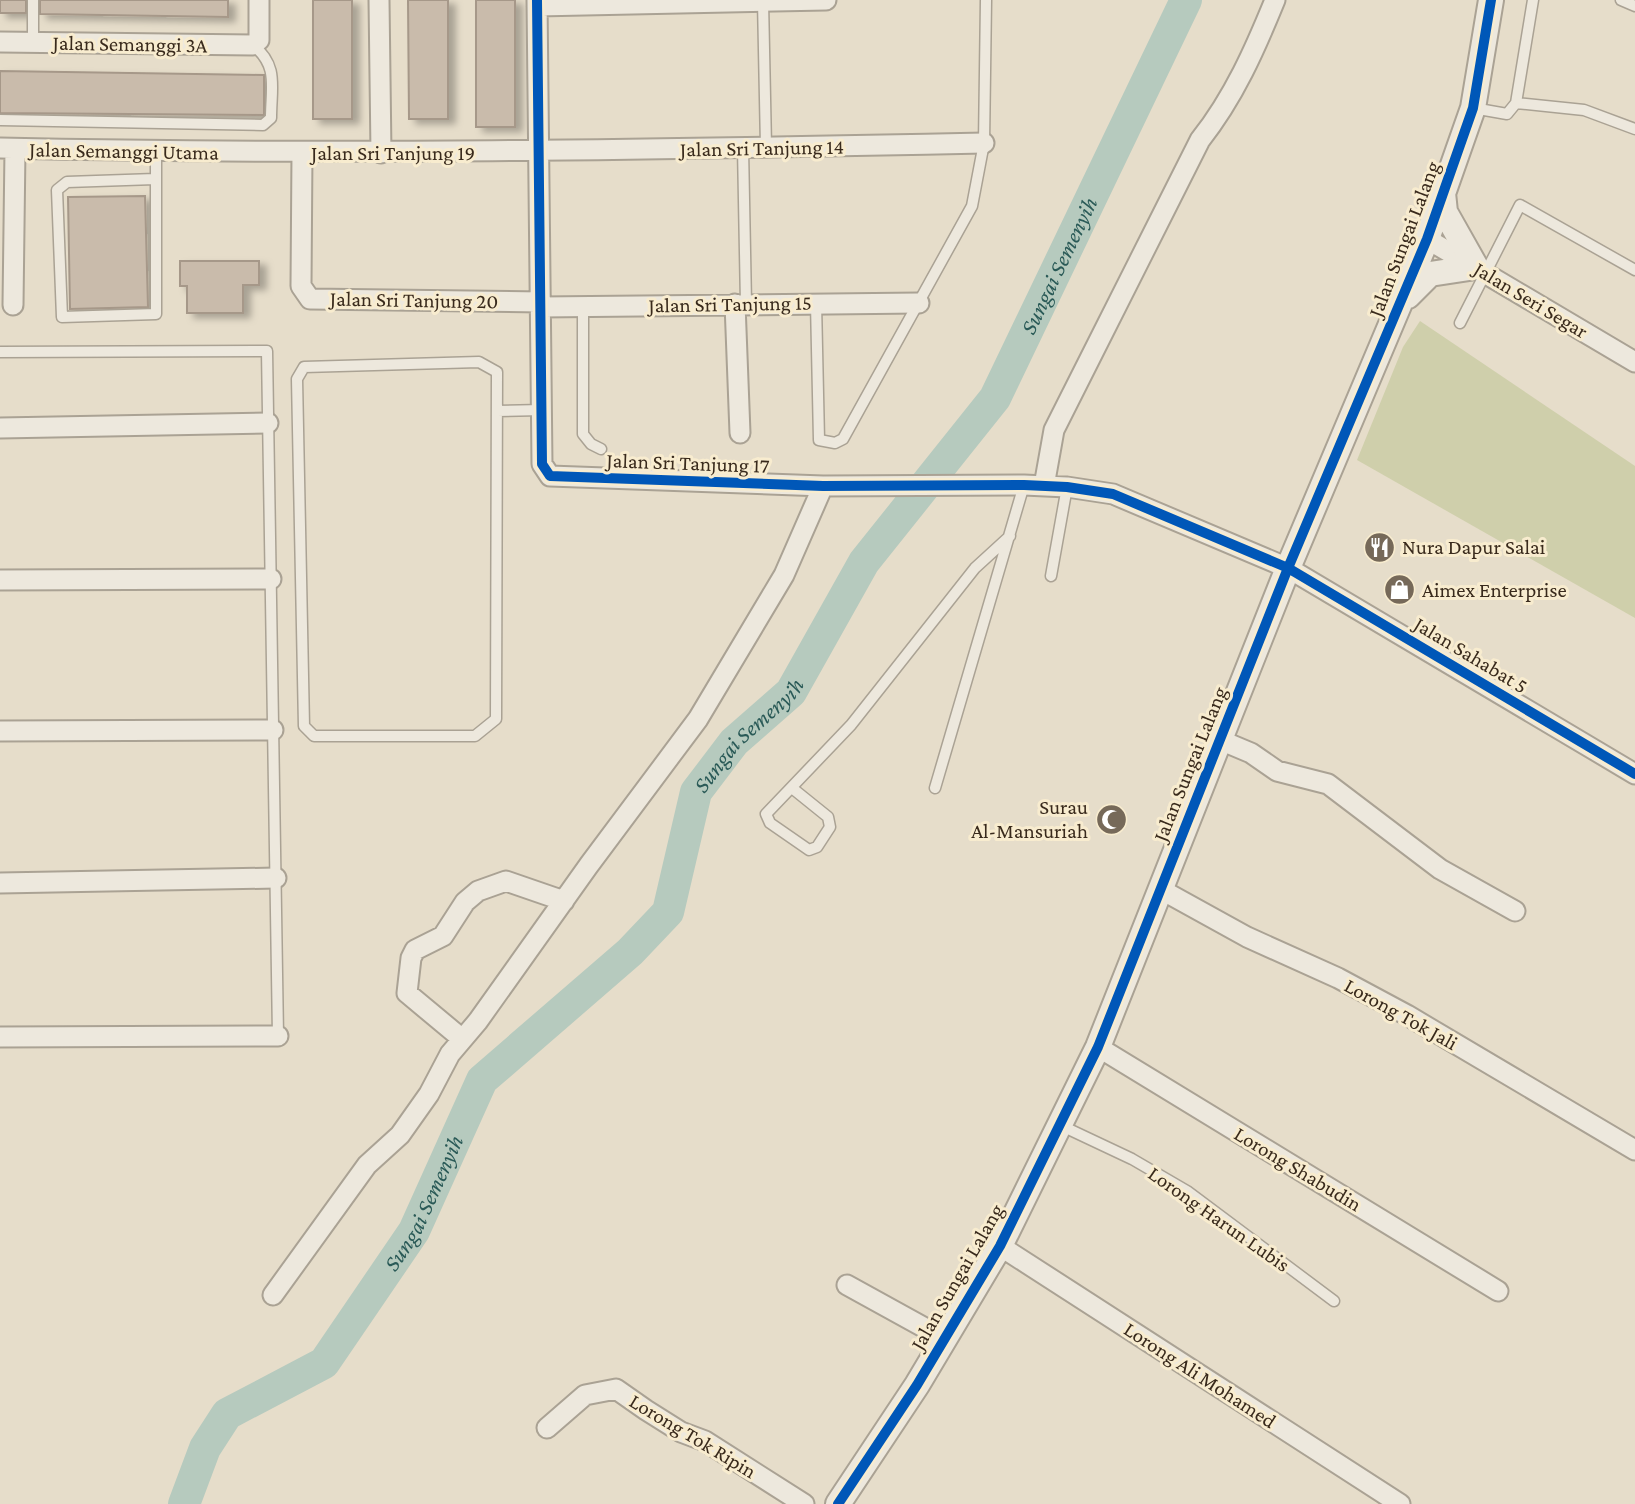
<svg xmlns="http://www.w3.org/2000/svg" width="1635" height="1504" viewBox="0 0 1635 1504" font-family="'Crimson Pro',serif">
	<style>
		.cemetery { fill: #cfcfab }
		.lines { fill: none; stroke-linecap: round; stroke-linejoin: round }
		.river { stroke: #b6cabe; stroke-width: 32 }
		.building { fill: #c9bbab; stroke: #a69889; stroke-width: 2; filter: url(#shadow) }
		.service-casing { stroke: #aaa294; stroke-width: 13 }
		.minor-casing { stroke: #aaa294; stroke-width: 23 }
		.tertiary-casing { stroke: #aaa294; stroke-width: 28 }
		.service { stroke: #ede8dd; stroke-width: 10 }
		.minor { stroke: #ede8dd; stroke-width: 19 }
		.tertiary { stroke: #ede8dd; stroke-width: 24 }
		.cycleway-casing { stroke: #f8eccf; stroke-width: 15 }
		.cycleway { stroke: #0057b8; stroke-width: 10 }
		.labels { text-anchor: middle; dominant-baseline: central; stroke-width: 6; stroke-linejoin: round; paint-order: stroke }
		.street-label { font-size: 21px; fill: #392a1c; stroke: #f8eccf }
		.poi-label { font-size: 21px; fill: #392a1c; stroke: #f8eccf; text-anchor: start }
		.water-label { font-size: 23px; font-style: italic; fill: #2a5a57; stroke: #f8eccf }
	</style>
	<defs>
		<filter id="shadow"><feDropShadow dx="7" dy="4.5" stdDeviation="3.5" flood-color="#0004"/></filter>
	</defs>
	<rect width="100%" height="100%" fill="#e6ddca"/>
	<path class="cemetery" d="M1420,321L1635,466V618L1357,460L1403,347Z"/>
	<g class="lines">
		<path class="river" id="s1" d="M184,1504L205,1448L227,1414L324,1363L414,1231L482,1080L630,952L668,912L696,792L734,742L791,692L864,562L995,398L1186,0"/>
	</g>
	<path class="building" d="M0,0H26V13H0Z
		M40,0H228V17L40,14Z
		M313,0H352V119H313Z
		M408,0H448V119H409Z
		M476,0H515V127H476Z
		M0,71L264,75V115L0,113Z
		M145,196L148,307L70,309L68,197Z
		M180,261H259V285H243V313H187V286H180Z"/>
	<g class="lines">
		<defs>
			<path id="service" d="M1621,0L1635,6
				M763,1L766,147
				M33,42V0
				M1516,103L1533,0
				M1473,108L1507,114L1516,103L1584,110L1635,129
				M0,120L263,125L271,118C271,87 279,66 253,45
				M743,148L746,304
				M155,179L67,182L57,190L62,317L156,314V152
				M816,303L819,440L835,443L843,439L972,206L984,143L986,0
				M583,306V434L591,444L601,449
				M1460,323L1520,205L1635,270
				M0,352L267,351L278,1036
				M479,362L497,372L496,719L475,736H314L304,726L297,379L304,367Z
				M497,411L542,410
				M1051,576L1067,487
				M792,788L828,817L830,827L817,847L809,850L770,823L766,814L851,725L975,568L1010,536
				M935,788L1024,485
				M1062,1126L1132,1159L1187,1191L1334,1301"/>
			<path id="minor" d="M379,0L381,153
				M537,0L542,464L550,476L823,486L1024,485L1067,487L1113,494L1288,568L1635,774
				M537,6L826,0
				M0,42L253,45L259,40V0
				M0,148C328,155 656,150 984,143
				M302,153L301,286L310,299L541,302
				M1427,239L1635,362
				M735,304L740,433
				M13,305L15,149
				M541,307L919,303
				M0,428L268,423
				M1044,486L1054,430L1200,140C1234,97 1255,49 1275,0
				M0,580L271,579
				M0,731L273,730
				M1220,740L1251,753L1277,771L1328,784L1440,869L1515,911
				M0,883L276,878
				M1160,889L1247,937L1338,978L1407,1015L1635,1150
				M0,1037L278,1036
				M461,1038L407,993L411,958L415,950L443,936L465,902L478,891L506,881L564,901
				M1098,1047L1498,1291
				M1000,1246L1400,1504
				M847,1285L945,1339
				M273,1295L367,1165L400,1135L429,1094L450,1054L478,1021L589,865L698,719L784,575L823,486
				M547,1428L585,1395L616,1389L646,1410L681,1432L705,1441L804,1504"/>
			<path id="tertiary" d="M1408,296L1430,274L1476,267L1445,212L1443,193
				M838,1504L917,1385L1000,1246L1098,1047L1288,568L1427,239L1473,108L1491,0"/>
		</defs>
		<use href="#service" class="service-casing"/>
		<use href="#minor" class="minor-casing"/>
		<use href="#tertiary" class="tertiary-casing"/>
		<use href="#service" class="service"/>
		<use href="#minor" class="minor"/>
		<use href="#tertiary" class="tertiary"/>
		<defs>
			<path id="cycleway" d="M537,0L542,464L550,476L823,486L1024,485L1067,487L1113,494L1288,568L1635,774
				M838,1504L917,1385L1000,1246L1098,1047L1288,568L1427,239L1473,108L1491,0"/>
		</defs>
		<use href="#cycleway" class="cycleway-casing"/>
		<use href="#cycleway" class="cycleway"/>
	</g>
	<defs>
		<symbol id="restaurant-disc" viewBox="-11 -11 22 22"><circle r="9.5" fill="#766959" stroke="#f8eccf"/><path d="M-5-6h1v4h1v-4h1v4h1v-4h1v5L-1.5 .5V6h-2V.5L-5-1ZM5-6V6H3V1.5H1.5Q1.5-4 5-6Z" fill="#fff"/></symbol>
		<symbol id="shop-disc" viewBox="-11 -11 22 22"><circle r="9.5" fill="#766959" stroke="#f8eccf"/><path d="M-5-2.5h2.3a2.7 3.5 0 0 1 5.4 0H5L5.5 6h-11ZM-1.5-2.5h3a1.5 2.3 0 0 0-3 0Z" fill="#fff"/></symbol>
		<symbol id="mosque-disc" viewBox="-11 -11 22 22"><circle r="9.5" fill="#766959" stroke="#f8eccf"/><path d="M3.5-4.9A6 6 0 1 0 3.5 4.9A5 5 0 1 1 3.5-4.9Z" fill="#fff"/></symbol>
	</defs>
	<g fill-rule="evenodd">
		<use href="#restaurant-disc" x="1362" y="530" width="35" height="35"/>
		<use href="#shop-disc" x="1382" y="572" width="35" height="35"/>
		<use href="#mosque-disc" x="1094" y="802" width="35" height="35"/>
	</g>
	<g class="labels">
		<g class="street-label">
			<text transform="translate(130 44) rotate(1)">Jalan Semanggi 3A</text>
			<text transform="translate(762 148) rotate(-1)">Jalan Sri Tanjung 14</text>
			<text transform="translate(124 151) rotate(1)">Jalan Semanggi Utama</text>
			<text x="393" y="153">Jalan Sri Tanjung 19</text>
			<text transform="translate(1404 239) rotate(-69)">Jalan Sungai Lalang</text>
			<text transform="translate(414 300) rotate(1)">Jalan Sri Tanjung 20</text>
			<text transform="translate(1531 300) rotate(31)">Jalan Seri Segar</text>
			<text transform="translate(730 304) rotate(-1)">Jalan Sri Tanjung 15</text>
			<text transform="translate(688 463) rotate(2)">Jalan Sri Tanjung 17</text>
			<text transform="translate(1471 655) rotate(31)">Jalan Sahabat 5</text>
			<text transform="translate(1190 764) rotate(-68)">Jalan Sungai Lalang</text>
			<text transform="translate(1401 1014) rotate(29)">Lorong Tok Jali</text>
			<text transform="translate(1298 1169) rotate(31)">Lorong Shabudin</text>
			<text transform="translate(1219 1219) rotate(35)">Lorong Harun Lubis</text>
			<text transform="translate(957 1277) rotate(-60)">Jalan Sungai Lalang</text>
			<text transform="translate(1200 1375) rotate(33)">Lorong Ali Mohamed</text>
			<text transform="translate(693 1436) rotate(31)">Lorong Tok Ripin</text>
		</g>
		<g class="poi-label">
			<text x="1402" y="547">Nura Dapur Salai</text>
			<text x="1422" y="590">Aimex Enterprise</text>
			<text x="1088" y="807" text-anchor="end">Surau<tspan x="1088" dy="24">Al-Mansuriah</tspan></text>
		</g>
		<g class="water-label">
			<text stroke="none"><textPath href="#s1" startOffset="1554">Sungai Semenyih</textPath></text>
			<text stroke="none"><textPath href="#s1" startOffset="987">Sungai Semenyih</textPath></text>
			<text stroke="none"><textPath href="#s1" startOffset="399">Sungai Semenyih</textPath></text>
		</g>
	</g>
</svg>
